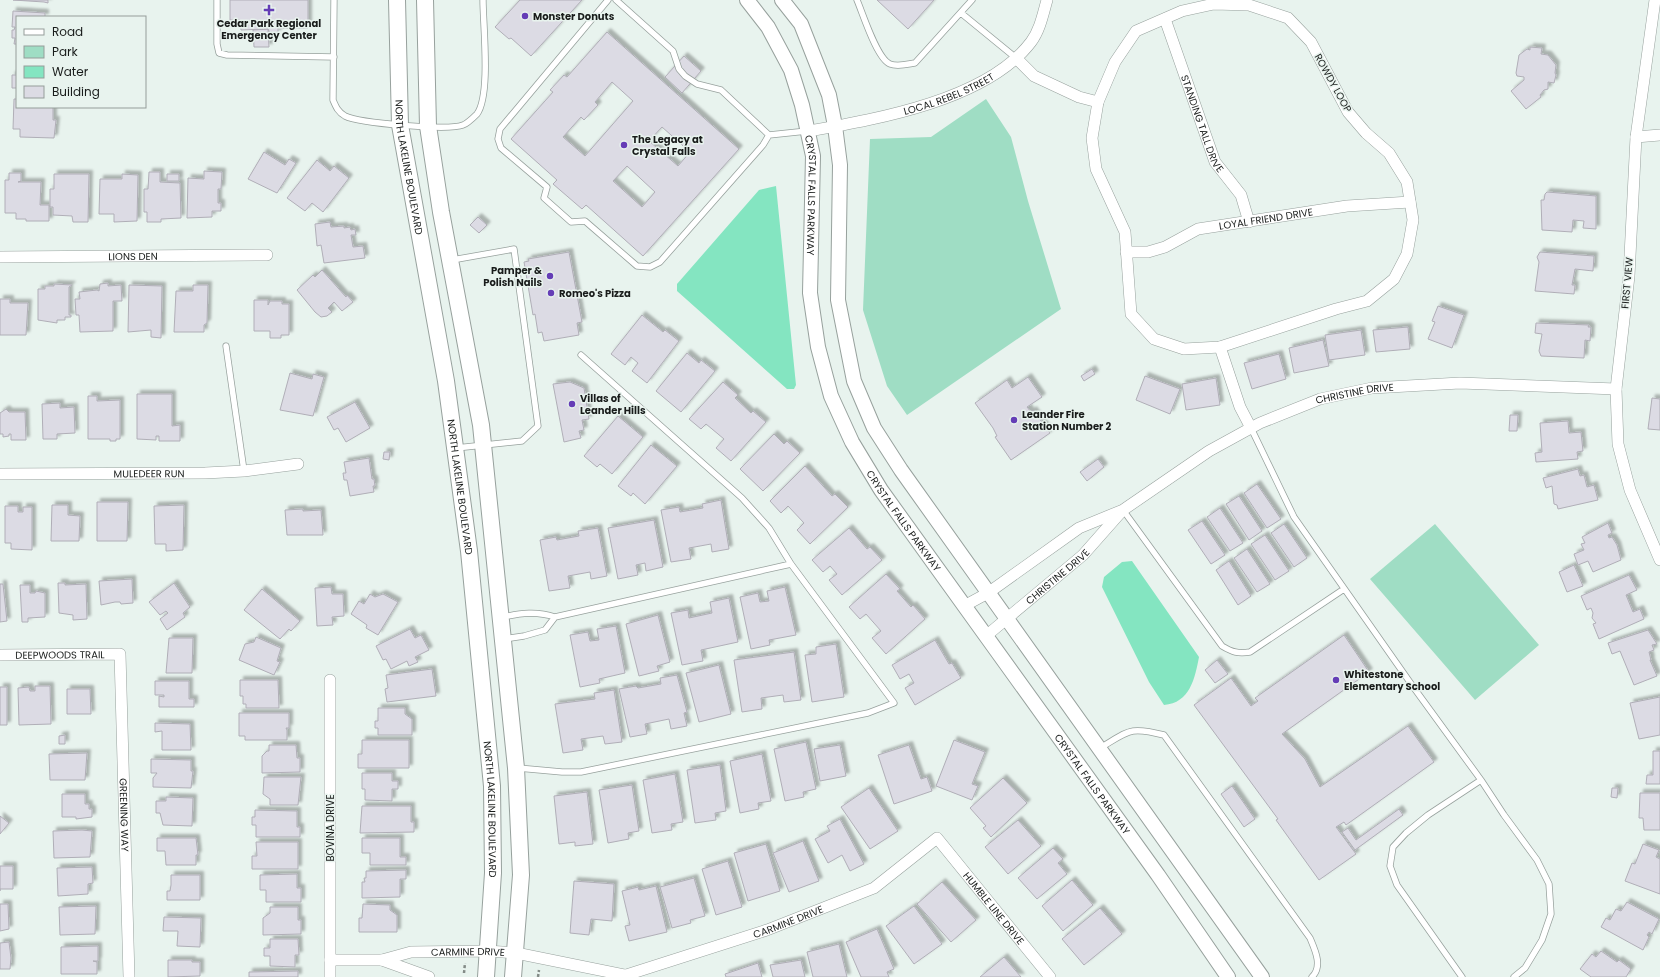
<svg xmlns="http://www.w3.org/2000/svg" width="1660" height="977" viewBox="0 0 1660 977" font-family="Poppins,sans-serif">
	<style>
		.green { fill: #9fddc4 }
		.water { fill: #84e5c1 }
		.building { fill: #dcdbe4; stroke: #b0aeb7; fill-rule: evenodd; filter: url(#shadow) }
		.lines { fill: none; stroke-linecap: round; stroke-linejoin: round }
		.service-casing { stroke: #97a19d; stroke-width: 7 }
		.minor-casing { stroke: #97a19d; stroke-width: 12 }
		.tertiary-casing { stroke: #97a19d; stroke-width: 16 }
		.secondary-casing { stroke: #97a19d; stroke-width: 18 }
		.path { stroke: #838b87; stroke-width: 2.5; stroke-dasharray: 3 2; stroke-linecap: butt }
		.service { stroke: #fff; stroke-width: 5.5 }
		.minor { stroke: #fff; stroke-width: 11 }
		.tertiary { stroke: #fff; stroke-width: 14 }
		.secondary { stroke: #fff; stroke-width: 16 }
		.poi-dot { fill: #653db6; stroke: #e8f3ee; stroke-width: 1.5 }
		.labels { text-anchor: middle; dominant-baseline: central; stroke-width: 3; stroke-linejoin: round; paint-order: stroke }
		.poi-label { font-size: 10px; font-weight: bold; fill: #191c1b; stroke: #e8f3ee; text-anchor: start }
		.street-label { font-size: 10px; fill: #191c1b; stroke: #e8f3ee }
	</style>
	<defs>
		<filter id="shadow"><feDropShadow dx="3.5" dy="-3.5" stdDeviation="1" flood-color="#0004"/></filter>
	</defs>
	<rect width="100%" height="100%" fill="#e8f3ee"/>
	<path class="green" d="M986,99L1011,137L1028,201L1061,309L907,415L887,386L863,310L870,139L931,137Z
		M1435,524L1539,645L1475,700L1370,579Z"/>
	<path class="water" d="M776,186L796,385L794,389H787L677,291V284L759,190Z
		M1132,561L1199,657C1195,678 1190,703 1164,705L1149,682L1102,587L1104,577L1122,562Z"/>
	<path class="building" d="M13,0H48V3L44,2Z
		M230,0H308V28H278V33H270L268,29L241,30L240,20H230Z
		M520,0H582L531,56L511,38L509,39L495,27Z
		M877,0H934L908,29Z
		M13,11L45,13V17H17V44H14L15,38H12V30H14L15,27H12Z
		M268,29L269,47H254L253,30Z
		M607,32L739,149L643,256L586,205L582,209L553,184L557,180L511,139L553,92L550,90L564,75L567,77ZM612,82L633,101L585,156L563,137L581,117L584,120L598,105L595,102ZM662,127L690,152L678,166L649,141ZM627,166L655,192L642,207L613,181Z
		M1530,47L1542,48L1541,54L1548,55L1556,65L1555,73L1556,75L1554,83L1548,82V89L1544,90L1540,95L1541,97L1526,109L1511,91L1524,80V77L1517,76L1516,73L1519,55L1527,49L1530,50Z
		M684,56L701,71L682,93L665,77Z
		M12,75H17V88H12Z
		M14,99H17V107H53V120H56L54,138L20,137V129H13Z
		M264,152L285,165L289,159L296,163L277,193L248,179Z
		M317,160L330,171L334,166L349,178L323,212L312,203L305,211L287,198Z
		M204,171L222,172L221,189H218V203H221V211H212V217L187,218L188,178L204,179Z
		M149,172H160V182L180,183L181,218L161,219V222H147V212H144V189H148Z
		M9,173H21V181L18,182H41L40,205H49V221H26V219H16V213H5V180H9Z
		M54,174H89L88,222H73L72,216L53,215V207H50V189H54Z
		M122,174L138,175L137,221L114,222V214H99L100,179H122Z
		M167,174H179V181H167Z
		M1547,192L1596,196V229L1583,228L1584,221L1573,220L1572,232L1542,230L1541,200H1544L1545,194Z
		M478,217L487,225L479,233L470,225Z
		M330,222L331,227L344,226V228L350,227L351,230L355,229L356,235H351L353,247L363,246L365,258L324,263L321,245L317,246L315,224Z
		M569,252L582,322L577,323L579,335L544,341L542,332L538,333L535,314L533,315L524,262L529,261L528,259Z
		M1540,252L1594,256L1593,271L1575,269L1572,285H1575L1574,294L1535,291L1539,262L1537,257Z
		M322,270L346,297L347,295L353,302L342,311L334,302L328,308L332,312L327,316L321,317L315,312L297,290L313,275L315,277Z
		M108,283V286L121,285L122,301H113V331L80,332L79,315H76L75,299H80L79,292L97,290L99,291L100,284Z
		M54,284L72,285L69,287V315H71V317H65V320H57V323L38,320V289H45V286H54Z
		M129,285L162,286L161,338L151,337V330L128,332Z
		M193,285H208L207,323L204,325V332H174L176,291H193Z
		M0,299H10V303H28L26,335H0Z
		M254,300H268V305L270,301H282V304H289V335H281V338H270V331H254Z
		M1438,306L1464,315L1452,348L1428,339L1435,322L1432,321Z
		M642,315L663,332L665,330L679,341L647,383L632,371L638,363L631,357L625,365L611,354Z
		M1536,323L1589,325L1588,327H1591L1590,341L1585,340L1584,358L1541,356L1539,351L1542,334L1535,333Z
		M1408,327L1410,349L1376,352L1373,330Z
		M1361,330L1365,355L1329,360L1325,335Z
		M1323,340L1329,366L1294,373L1289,348Z
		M687,353L699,363L701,360L715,371L681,412L656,391Z
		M1279,354L1286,379L1252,389L1244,363Z
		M1092,369L1095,374L1084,381L1081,376Z
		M290,373L312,379L313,374L324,377L313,416L280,410Z
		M1145,376L1180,389L1170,414L1136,400Z
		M1028,377L1042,397L1027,407L1031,412L1033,410L1050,433L1011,460L995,437L997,436L993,428L975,403L1007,380L1012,388Z
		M1216,378L1220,405L1186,410L1182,384Z
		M570,382L584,388L589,419L582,420L584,430L579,431L581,438L564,442L553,384Z
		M723,382L738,395L735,398L751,413L753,411L766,422L731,461L716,448L724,439L706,424L701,429L689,419Z
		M137,394H172V426L180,425V441H159V436H156V440L137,439Z
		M88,396H97V401L120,400V439H116V441H110V439H88Z
		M1652,398L1660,399V430L1648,429Z
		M355,402L370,428L346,442L338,428L334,430L327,417Z
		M60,403V408L74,407L75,433L57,434V439H43L42,404Z
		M6,409L9,412H25L26,440H11V434H9V436L3,437V434H0V413Z
		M1510,415H1518L1517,431H1509Z
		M618,416L643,437L612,474L600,464L597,467L584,456Z
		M1568,421L1569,433L1581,432L1583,451L1577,452L1578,459L1536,462L1535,453L1542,452L1540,423Z
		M774,434L784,444L787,441L800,453L763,491L740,469Z
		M651,445L677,466L645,504L633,493L631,496L618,486Z
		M384,452H390L389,460L383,459Z
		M369,458L372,479H374L375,486H373L374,492L350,496L347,480H344L343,473H346L344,462Z
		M1098,459L1104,467L1087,481L1080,472Z
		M805,466L832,496L835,494L848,507L810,544L797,530L804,523L788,506L781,513L770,501Z
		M1578,469L1580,476L1584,475L1587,487L1594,485L1598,500L1558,509L1557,505L1554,504L1552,486L1546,488L1543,478Z
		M1257,484L1281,519L1267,528L1244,493Z
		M1239,496L1262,531L1249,540L1226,504Z
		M721,500L729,549L712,552L711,544L689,548L691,559L671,562L661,510L679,507L680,512L703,508L702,504Z
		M97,502H128L127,541H97Z
		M52,505H68V515L80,516L79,541H51Z
		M184,505L183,550L166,551V544H155L154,506Z
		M5,506H18V512H23V507H32V550L11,549V543H5Z
		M1220,508L1243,543L1230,551L1207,517Z
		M303,509V511L321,510L323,535H287L285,510Z
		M654,520L663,567L646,571L645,563L636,565L638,575L618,579L608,528Z
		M1202,521L1225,555L1211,564L1188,530Z
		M1608,523L1612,533L1608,535L1609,538L1612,537L1617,545L1621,560L1593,572L1588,561L1578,565L1574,554L1584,550L1581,544L1585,543L1582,537Z
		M1284,524L1307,558L1294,567L1271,533Z
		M598,528L607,576L591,579L590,572L568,576L570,588L549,591L540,540L556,537L557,540L579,536L578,531Z
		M849,528L867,549L870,547L882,560L842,595L829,580L837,574L830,566L823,572L812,560Z
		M1265,535L1289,571L1275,580L1251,544Z
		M1247,549L1270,584L1257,592L1234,558Z
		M1229,561L1251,596L1238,605L1216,570Z
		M1574,565L1583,586L1567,592L1559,572Z
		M886,574L900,589L897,591L911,607L913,605L925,619L886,654L872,638L881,631L866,614L860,619L849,607Z
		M1629,575L1637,590L1626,595L1633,612L1640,609L1644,619L1599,639L1593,624L1596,623L1592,618L1593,613L1591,608L1587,610L1581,596Z
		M132,579L133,603L121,604L120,602H115L101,605L99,581Z
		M58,583H65V585L86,584L87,619L73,620V615L59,613Z
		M174,583L190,607L183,613L185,617L167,630L160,619L168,613L166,611L160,615L149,602Z
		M0,584H3L7,621L0,622Z
		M20,585H30V593H35L36,591L45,593V617L28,618V622H22Z
		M331,587L332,594H343L344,616L332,617L333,625L317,626L315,588Z
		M785,587L796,635L769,640L770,645L751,649L740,597L758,593L760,602L769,601L767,591Z
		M262,589L300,621L291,631L289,629L280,639L244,610Z
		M370,594L375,597L383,594L398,602L378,635L366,628L367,625L351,614L359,601L364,604Z
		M729,598L738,642L701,650L703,661L682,665L671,613L688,610L689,618L712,613L710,602Z
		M658,615L670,662L657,666L659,671L639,676L626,624Z
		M616,626L625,673L599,679L600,683L580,687L570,635L588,632L590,641L599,640L597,629Z
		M410,629L415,638L421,635L429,650L415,657L418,662L409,666L407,661L391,669L386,659L383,660L376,646Z
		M1648,630L1657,644L1652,645L1654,650L1649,652L1651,660H1650L1657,676L1634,685L1620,651L1612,654L1608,643Z
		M1344,635L1369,672L1282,734L1305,759L1320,787L1408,726L1434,762L1346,825L1344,822L1336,827L1356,854L1319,880L1276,820L1278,819L1194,705L1231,678L1251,706L1258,701L1255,698Z
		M256,637L281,648L277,661L280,662L274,675L239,660L245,644L254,642Z
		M169,638H193L192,673H166Z
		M935,640L949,664L952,663L961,678L915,705L905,688L914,683L909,674L900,679L892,665Z
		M836,644L844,697L812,702L805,655L816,654V647Z
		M794,652L801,700L784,702L783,695L761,698L762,709L742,712L734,660Z
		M1217,660L1228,674L1215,683L1205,670Z
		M719,665L731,714L699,722L686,673Z
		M432,669L436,696L387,702L385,689L388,688L386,675Z
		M677,675L687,712L684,713L687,726L671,729L669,719L645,724L647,734L630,737L619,689L636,686L638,688L661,684L660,678Z
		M240,680H278L279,708H246V704H243V696H240Z
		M155,681H189V699H194V707H159V696L164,697V695H155Z
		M35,686H50L51,724L19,725L18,688L29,687L30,691H35Z
		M0,687H7V725H0Z
		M67,689H90L91,714H67Z
		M614,690L622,742L605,744L603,736L581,739L583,750L563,753L555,704L595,699L594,693Z
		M1660,697V735L1639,739L1630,703Z
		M378,708H405V714L412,719V735H378V728H375V721H378Z
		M239,713H289V728H286L287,730V740H245V736H239Z
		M155,723L190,724L191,750H162V731L155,732Z
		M65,735V744H59V736Z
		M362,740H409V768H358V754H362Z
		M954,740L985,752L972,784L978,786L972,800L936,786Z
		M806,742L816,789L803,792L804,797L785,801L774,749Z
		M269,745H296L297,758H300V772L262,773V756L267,751H269Z
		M840,745L846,776L820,781L814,749Z
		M909,745L921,779L927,777L932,791L894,804L878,755Z
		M1653,751H1660V784H1646L1647,775H1653Z
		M87,753L85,780H50L49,754Z
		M762,754L771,801L758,803L759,809L740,813L730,761Z
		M151,759L191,760V771H193L191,788L153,787V778L157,773H151Z
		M720,765L726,811L715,813L716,820L695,823L687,770Z
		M362,773H392V781H398V789H392V801L365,800V789H362Z
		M675,774L683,822L671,824L672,830L652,833L643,780Z
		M264,777H301L298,805H270V799L263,794Z
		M1003,778L1027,803L991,837L983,828L986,826L970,808Z
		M632,785L639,831L628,833L629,839L608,843L599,790Z
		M1232,786L1255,819L1244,827L1221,794Z
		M869,788L898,831L870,849L841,807Z
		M1612,788H1618L1617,798L1611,797Z
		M587,792L593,844L575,846V842L559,844L554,796Z
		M1640,793H1660V830H1644L1643,818H1639Z
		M62,794H85V804H89V809H92V817L76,819V817H62Z
		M166,797L193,798L192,826L163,825L160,813H156V801H166Z
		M362,806H411V822H414V832L360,833Z
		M1399,809L1403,815L1355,850L1342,832L1348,828L1356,840Z
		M255,810L297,811V827H300V837H256V825H252V817H255Z
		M0,816L9,823L0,834Z
		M840,819L864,864L850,871L842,855L828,863L815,839L830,831L827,826Z
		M1018,820L1041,846L1008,874L985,847Z
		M82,830L92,831L90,857L54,858L53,831Z
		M157,838H196L198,855H196V865H166L165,851H157Z
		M362,838H400V857H406V865H370V853H362Z
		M803,841L819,881L789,892L773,853Z
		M256,842H298V869H252V856H257Z
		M766,844L780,891L748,901L734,853Z
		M1643,844L1659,850L1656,857L1660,859V894L1625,881L1632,863L1635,864Z
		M1053,848L1063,859L1058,863L1067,874L1037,899L1018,878Z
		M728,861L742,907L716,915L702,869Z
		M0,866H13V889H0V891Z
		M92,867L93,883L88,884V894L58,896L57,868Z
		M406,870V879H400V897L362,898V882H365L364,878H366V871Z
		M297,874V888H301V902H266V890H260V875Z
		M171,875H200V900H167V891H170L171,885Z
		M694,878L705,916L690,920L691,923L672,928L660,887Z
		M1072,880L1093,905L1063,931L1042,906Z
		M574,881L614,884L612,921L591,919L589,935L570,933Z
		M942,882L976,920L951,942L917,904Z
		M656,886L667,932L629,941L625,926L630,925L622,891L638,887L639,890Z
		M1627,902L1659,919L1652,934L1649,932L1647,935L1649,937L1643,950L1601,927L1606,918L1610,920L1616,909L1621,911Z
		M0,904H8L9,929L0,931Z
		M363,904L390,905V910L397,915V932H359V918H362Z
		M96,906L95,934L60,935L59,907Z
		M914,906L942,944L914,964L886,926Z
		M270,907H298V920H301V934L263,935V918L270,913Z
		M1100,908L1122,934L1084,965L1062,939Z
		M164,917L201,918L200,947L177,946L178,931H163Z
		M877,929L894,969L887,972L889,977H861L846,942Z
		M270,939H298L299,955H295V967L270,966V956H264V948H270Z
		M9,942L11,958L10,969H0V943Z
		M839,944L847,977H813L807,952Z
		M98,946V961H93L97,962V974H61V947Z
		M1601,951L1617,962L1619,960L1631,969L1626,977H1591L1580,969L1592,954L1596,957Z
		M1004,957L1021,977H980Z
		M168,960H192V962H200V976L168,977Z
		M801,960L805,977H773L770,965Z
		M758,963L762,977H726L725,974Z
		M298,971V977H249V972Z"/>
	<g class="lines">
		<defs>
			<path id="service" d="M217,0V44L219,53L227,55L334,57
				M334,0L333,100C336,107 338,112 345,116C359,123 448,131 463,125C466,124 474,117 477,114C491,95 483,25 483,0
				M608,0L500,129L498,139L501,148L547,187L544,198L571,222L585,221L637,266L650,267L660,262L763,145L769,135
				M616,0L673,51L679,69L685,76L697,84L721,90L769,135L807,131
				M857,0C863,14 877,59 890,64C898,67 908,64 915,63L972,0
				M961,13L1016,58
				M452,260L514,249L538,426L522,441L456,448
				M226,346L244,471
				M1251,428L1294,517L1414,688L1481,780
				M1123,510L1222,646C1232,652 1238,654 1250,652L1344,589
				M503,617C521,613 537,611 555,617L545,630L524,636L504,639
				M555,617L791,564
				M1100,748C1129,731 1129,726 1164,735L1310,938C1315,950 1323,966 1312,977
				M518,768L562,772H581L868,713L894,703L791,564L769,528L742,498L581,355
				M1462,977L1397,885L1390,866L1393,847L1406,833L1428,815L1481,780L1504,815L1537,860L1549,884L1551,914L1542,940L1525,968L1514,977"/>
			<g id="minor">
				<path d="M1655,0L1636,137L1629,276L1616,389L1618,444L1630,490L1660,560"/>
				<path d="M1214,4L1249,5L1288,18L1311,42L1348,112L1366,133L1389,153L1407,182L1413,220L1407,254L1394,279L1367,301L1336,309L1220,347L1184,349L1154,339L1131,314L1125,232L1096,169L1092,138L1098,102L1115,62L1136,31L1182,11Z"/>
				<path id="s1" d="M1165,19L1215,162L1241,195L1249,222"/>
				<path d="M1016,58L1034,76L1079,97L1098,102"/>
				<path id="s2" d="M809,131C877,119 987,100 1031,42C1040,30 1043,14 1047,0"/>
				<path d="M1636,137L1660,135"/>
				<path id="s3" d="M1126,252H1148L1165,247L1198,229L1347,206L1410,202"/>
				<path id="s4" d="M0,257L267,255"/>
				<path d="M1220,347L1240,407L1251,428"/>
				<path id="s5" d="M0,474L205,473L244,471L298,464"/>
				<path id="s6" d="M964,606L988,593L1079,528L1123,510L1209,451L1260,423L1320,399L1372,388L1460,383L1616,389"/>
				<path id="s7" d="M986,636L1083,555L1121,512"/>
				<path id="s8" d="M0,655L120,654L129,977"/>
				<path d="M330,680V977"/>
				<path id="s9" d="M330,960H382L411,952L487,951L516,953L624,975"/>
				<path d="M382,960L429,977"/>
				<path id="s10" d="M620,977L767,930L874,888L937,838L1050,977"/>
			</g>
			<g id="tertiary">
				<path id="s11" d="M747,0L768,27L791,70L802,105L813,156L810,293L818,347L831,396L852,442L881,490L1158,875L1228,977"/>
				<path d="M782,0L801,24L829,95L835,126L840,165L838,300L854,381L874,428L901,470L1262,977"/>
			</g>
			<g id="secondary">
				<path id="s12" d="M397,0L400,125L446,381L469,551L492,786L493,873L486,977"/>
				<path d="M425,0L428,126L441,212L481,425L516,768L521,875L513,977"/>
			</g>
		</defs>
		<use href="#service" class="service-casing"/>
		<use href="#minor" class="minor-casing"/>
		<use href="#tertiary" class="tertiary-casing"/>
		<use href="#secondary" class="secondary-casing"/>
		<path class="path" d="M464,973L465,963
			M538,977L539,970"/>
		<use href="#service" class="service"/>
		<use href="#minor" class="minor"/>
		<use href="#tertiary" class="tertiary"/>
		<use href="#secondary" class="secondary"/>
	</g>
	<g class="poi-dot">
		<path d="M267 4h4v4h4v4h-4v4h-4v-4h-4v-4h4z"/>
		<circle cx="525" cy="16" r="4"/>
		<circle cx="624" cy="145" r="4"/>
		<circle cx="550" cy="276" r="4"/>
		<circle cx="551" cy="293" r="4"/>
		<circle cx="572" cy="404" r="4"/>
		<circle cx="1014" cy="420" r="4"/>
		<circle cx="1336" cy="680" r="4"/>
	</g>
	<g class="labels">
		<g class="poi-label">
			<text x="533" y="16">Monster Donuts</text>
			<text x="269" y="23" text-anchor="middle">Cedar Park Regional<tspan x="269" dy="12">Emergency Center</tspan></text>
			<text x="632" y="139">The Legacy at<tspan x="632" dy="12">Crystal Falls</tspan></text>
			<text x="542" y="270" text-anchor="end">Pamper &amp;<tspan x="542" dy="12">Polish Nails</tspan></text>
			<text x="559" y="293">Romeo's Pizza</text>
			<text x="580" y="398">Villas of<tspan x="580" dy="12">Leander Hills</tspan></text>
			<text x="1022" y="414">Leander Fire<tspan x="1022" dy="12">Station Number 2</tspan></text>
			<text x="1344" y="674">Whitestone<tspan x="1344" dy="12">Elementary School</tspan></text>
		</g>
		<g class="street-label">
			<text transform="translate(1333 83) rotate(61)">ROWDY LOOP</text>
			<text stroke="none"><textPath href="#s2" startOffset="145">LOCAL REBEL STREET</textPath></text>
			<text stroke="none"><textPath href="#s1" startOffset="111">STANDING TALL DRIVE</textPath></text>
			<text stroke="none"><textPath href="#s12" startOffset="168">NORTH LAKELINE BOULEVARD</textPath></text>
			<text stroke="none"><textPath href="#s11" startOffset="211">CRYSTAL FALLS PARKWAY</textPath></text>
			<text stroke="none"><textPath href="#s3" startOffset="146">LOYAL FRIEND DRIVE</textPath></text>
			<text stroke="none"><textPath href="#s4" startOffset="133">LIONS DEN</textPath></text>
			<text transform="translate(1627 283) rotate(-85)">FIRST VIEW</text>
			<text stroke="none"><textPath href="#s6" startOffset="449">CHRISTINE DRIVE</textPath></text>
			<text stroke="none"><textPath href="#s5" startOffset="149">MULEDEER RUN</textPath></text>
			<text stroke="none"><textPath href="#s12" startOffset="492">NORTH LAKELINE BOULEVARD</textPath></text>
			<text stroke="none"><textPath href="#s11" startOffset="559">CRYSTAL FALLS PARKWAY</textPath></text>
			<text stroke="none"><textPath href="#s7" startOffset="93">CHRISTINE DRIVE</textPath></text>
			<text stroke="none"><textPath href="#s8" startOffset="60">DEEPWOODS TRAIL</textPath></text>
			<text stroke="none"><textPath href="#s11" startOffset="883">CRYSTAL FALLS PARKWAY</textPath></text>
			<text stroke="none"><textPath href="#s12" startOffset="816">NORTH LAKELINE BOULEVARD</textPath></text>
			<text stroke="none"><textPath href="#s8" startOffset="281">GREENING WAY</textPath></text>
			<text transform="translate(330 828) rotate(-90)">BOVINA DRIVE</text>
			<text stroke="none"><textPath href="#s10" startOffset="440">HUMBLE LINE DRIVE</textPath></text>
			<text stroke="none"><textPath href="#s10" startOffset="177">CARMINE DRIVE</textPath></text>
			<text stroke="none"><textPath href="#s9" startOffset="139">CARMINE DRIVE</textPath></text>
		</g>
	</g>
	<rect x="16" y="16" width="130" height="92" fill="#e8f3ee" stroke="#959d9a"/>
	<rect x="24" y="29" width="20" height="6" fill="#ffffff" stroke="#959d9a"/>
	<text x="52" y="36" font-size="12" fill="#191c1b">Road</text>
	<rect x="24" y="46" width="20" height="12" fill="#9fddc4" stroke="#959d9a"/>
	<text x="52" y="56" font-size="12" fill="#191c1b">Park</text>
	<rect x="24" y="66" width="20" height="12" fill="#84e5c1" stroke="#959d9a"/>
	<text x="52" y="76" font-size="12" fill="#191c1b">Water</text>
	<rect x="24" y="86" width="20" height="12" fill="#dcdbe4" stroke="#959d9a"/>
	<text x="52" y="96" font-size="12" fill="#191c1b">Building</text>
</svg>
